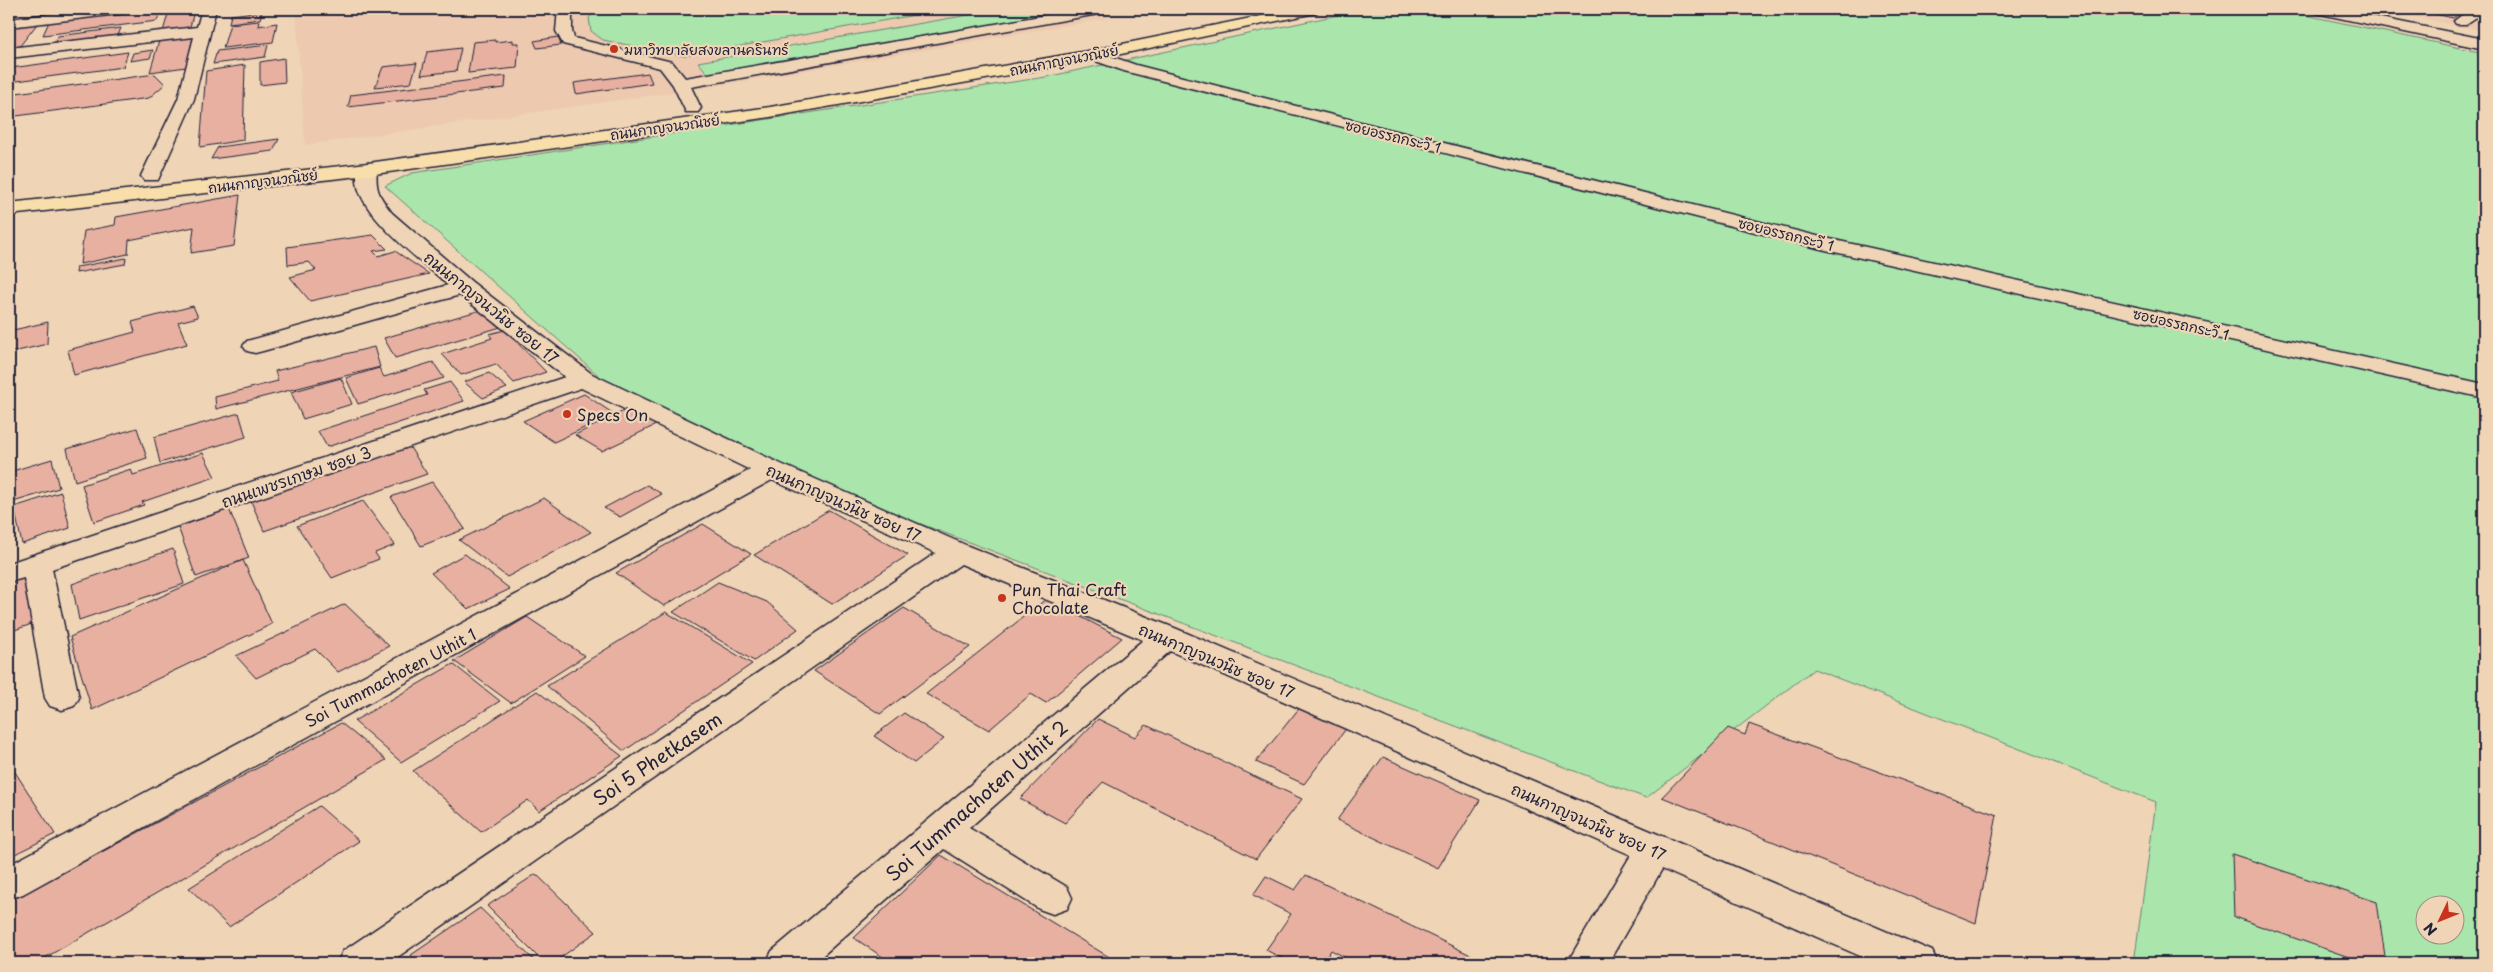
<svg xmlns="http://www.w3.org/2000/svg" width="2493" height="972" viewBox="0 0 2493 972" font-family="'Playpen Sans','Playpen Sans Thai',sans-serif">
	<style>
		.built { fill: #edc9af }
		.green { fill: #aae6ac; stroke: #668474; fill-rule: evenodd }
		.building { fill: #e8b0a0; stroke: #22223b }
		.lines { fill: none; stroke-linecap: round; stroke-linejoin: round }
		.minor-casing { stroke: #22223b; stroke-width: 3 }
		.major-casing { stroke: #22223b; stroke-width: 3 }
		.minor { fill: #efd4b6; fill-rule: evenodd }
		.major { fill: #f8deab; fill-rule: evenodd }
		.poi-dot { fill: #c8321e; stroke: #efd4b6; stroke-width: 2 }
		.labels { text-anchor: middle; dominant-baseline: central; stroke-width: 4.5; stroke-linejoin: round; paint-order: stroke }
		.far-poi-label { font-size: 14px; fill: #22223b; stroke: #efd4b6; text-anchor: start }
		.far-street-label { font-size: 14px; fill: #22223b; stroke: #efd4b6 }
		.street-label { font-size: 16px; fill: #22223b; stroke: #efd4b6 }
		.poi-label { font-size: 16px; fill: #22223b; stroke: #efd4b6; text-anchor: start }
		.near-street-label { font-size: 19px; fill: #22223b; stroke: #efd4b6 }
	</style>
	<rect width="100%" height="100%" fill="#efd4b6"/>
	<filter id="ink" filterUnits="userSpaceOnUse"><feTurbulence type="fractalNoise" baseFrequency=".02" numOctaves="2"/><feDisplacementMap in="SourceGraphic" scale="10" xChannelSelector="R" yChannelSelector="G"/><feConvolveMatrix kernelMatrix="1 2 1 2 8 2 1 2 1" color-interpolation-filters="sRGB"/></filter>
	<g filter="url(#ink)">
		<path class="built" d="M296,9H1160L709,87L305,145Z
			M2376,9H2484V31Z"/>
		<path class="green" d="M597,9H949L684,56L603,40L591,31L589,18Z
			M1003,9H1076L709,75L698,62Z
			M1366,9H2277L2484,53V963H2134L2156,802L1814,669L1646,798L844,495L608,384L385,186L412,173L1046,77ZM2426,904H2456V934H2426Z"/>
		<path class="building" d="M137,9H170L169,12L160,13L157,21L43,35L49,22Z
			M2425,9H2466L2453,18L2421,11Z
			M194,11L189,31L162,35L168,14Z
			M262,11L260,19L229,23L231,15Z
			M259,21L258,26L277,23L273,42L223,48L230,24Z
			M37,24L16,51H9V27Z
			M121,28L117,38L53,46L58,36Z
			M193,37L186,67L150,72L159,41Z
			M558,37L561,45L537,48L534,41Z
			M495,40V42L513,40V43H519L517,68L468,73L473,42Z
			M268,45L265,57L213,64L217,51Z
			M461,48L456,71L421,75L427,52Z
			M153,50L150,58L130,61L133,53Z
			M128,52L123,67L9,82L11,68Z
			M284,58L285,82L260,85V62Z
			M417,63L411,83L375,87L383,67Z
			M245,65L243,140L200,147L206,71Z
			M648,73L652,83L576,94L574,83Z
			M155,74L165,84L149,98L9,117V94Z
			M506,76L505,88L348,107L351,95Z
			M279,139L273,151L211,159L218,147Z
			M240,195L234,246L191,253L194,227L129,240L128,254L80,264L84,231L115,225L116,217Z
			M373,235L387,249L373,251L378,256L395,251L429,274L310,301L290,277L316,270L309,262L288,265L287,247Z
			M126,258L125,264L76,273L77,267Z
			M193,306L198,317L178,322L187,344L74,375L68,350L135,332L132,322Z
			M481,310L501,327L395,358L384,338Z
			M48,322L47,344L9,353V331Z
			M505,330L546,372L514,383L496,364L461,375L442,354L492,338L489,334Z
			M374,347L380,367L216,409L215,397L278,381L275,371Z
			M433,362L444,378L358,404L346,378L379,368L384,377Z
			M489,373L507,388L483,398L464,382Z
			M341,378L352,404L303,419L291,392Z
			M450,382L464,401L327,447L318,431L427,395L424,390Z
			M584,394L614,414L554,442L523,421Z
			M634,406L662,422L602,451L575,435Z
			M239,413L246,437L160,463L154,437Z
			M137,428L147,458L75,481L67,449Z
			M409,446L427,474L264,531L250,499Z
			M203,453L215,477L142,502L144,505L94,522L82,485L131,469L133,475Z
			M52,459L59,488L10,503L9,472Z
			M432,482L465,529L421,546L391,497Z
			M647,485L662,494L620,517L604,508Z
			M61,492L70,528L22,544L14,507Z
			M544,498L591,532L507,577L459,540Z
			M363,501L395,545L375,553L379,559L332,578L297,526Z
			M229,509L249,558L196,577L178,527Z
			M829,510L908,555L832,604L754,555Z
			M703,524L751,554L664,606L616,573Z
			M173,549L184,584L79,620L72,584Z
			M465,554L510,589L468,609L431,573Z
			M243,560L272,624L92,710L70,637Z
			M34,573L43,620L9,632V581Z
			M718,582L767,602L798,629L754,661L673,612Z
			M1046,599L1122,638L1046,703L1031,694L989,730L926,694Z
			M345,604L389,646L338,672L315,649L256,678L236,656Z
			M904,608L970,647L880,714L814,671Z
			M666,612L752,664L624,751L547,686Z
			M527,617L585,656L511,703L454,661Z
			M453,664L500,701L401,762L354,721Z
			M537,691L622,756L539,811L528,800L481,832L413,771Z
			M1305,701L1352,721L1304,784L1256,762Z
			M904,713L944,739L914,763L874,736Z
			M1098,719L1135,737L1146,725L1302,799L1256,859L1103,782L1065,823L1020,799Z
			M341,723L386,760L36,963H9V902Z
			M1749,724L1997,815L1976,923L1662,797L1728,728L1745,735Z
			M1383,757L1480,800L1438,868L1337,820Z
			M15,772L55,834L9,857V775Z
			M319,806L359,841L229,927L189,888Z
			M2232,854L2377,902L2386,963H2366L2234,917Z
			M941,855L1119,963H892L854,938Z
			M536,874L596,932L553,963H544L487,906Z
			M1306,875L1481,960L1479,963H1356L1331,950L1323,963H1291L1266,950L1291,914L1253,895L1266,876L1295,890Z
			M480,908L537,963H418L411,955Z"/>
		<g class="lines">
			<defs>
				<path id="minor" d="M92,9H134L127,13L9,27V19Z
					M202,9H216L194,99L158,180H144L141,176L178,99L194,37L9,58V48L197,27Z
					M558,9H572V31L574,38L672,62L685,78L1081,9H1111L1104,13L691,87L701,108L698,112H686L673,85L660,68L563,44L556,31Z
					M2309,9H2336L2484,39V49L2316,13Z
					M2470,9H2484V12L2466,24H2456L2454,21Z
					M1093,50L1136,65L1276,101L1821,237L2484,384V398L1821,249L1124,71L1087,58L1085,55L1087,52Z
					M368,163L375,165L377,169C375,190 379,196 392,213L472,282L592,374L781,464L968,546L1177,629L1932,951L1938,963H1876L1662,869L1608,963H1567L1631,855L1170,651L969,828L1067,887L1072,898L1067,909L1053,914L1039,909L944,849L814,963H766L772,951L1143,640L961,564L389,963H337L343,951L936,553L772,480L23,894L9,899V865L750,470L581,388L52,569L79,698L74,706L62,710L50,706L45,698L24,578L9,582V563L565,377L460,295L263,351L255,353L247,351L243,346L247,341L448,285C425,263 337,201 361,165Z"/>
				<path id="major" d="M1295,9H1322L1315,13L1093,60L770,117L368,175L9,215V203L368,163L770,107L1093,50Z"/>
			</defs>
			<use href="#minor" class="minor-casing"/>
			<use href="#major" class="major-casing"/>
			<use href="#minor" class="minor"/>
			<use href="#major" class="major"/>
		</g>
	</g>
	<g class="poi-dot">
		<circle cx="614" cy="49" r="5"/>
		<circle cx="567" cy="414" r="5"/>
		<circle cx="1002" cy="598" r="5"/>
	</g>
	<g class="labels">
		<g class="far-poi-label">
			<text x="624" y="49">มหาวิทยาลัยสงขลานครินทร์</text>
		</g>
		<g class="far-street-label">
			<text transform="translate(1064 60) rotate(-11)">ถนนกาญจนวณิชย์</text>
			<text transform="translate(665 127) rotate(-8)">ถนนกาญจนวณิชย์</text>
			<text transform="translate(1393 136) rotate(14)">ซอยอรรถกระวี 1</text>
			<text transform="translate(263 181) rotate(-7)">ถนนกาญจนวณิชย์</text>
			<text transform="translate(1786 234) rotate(14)">ซอยอรรถกระวี 1</text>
			<text transform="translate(2181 324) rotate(13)">ซอยอรรถกระวี 1</text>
		</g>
		<g class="street-label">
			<text transform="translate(492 307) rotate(39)">ถนนกาญจนวนิช ซอย 17</text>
			<text transform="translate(296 476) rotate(-19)">ถนนเพชรเกษม ซอย 3</text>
			<text transform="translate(844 502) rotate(24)">ถนนกาญจนวนิช ซอย 17</text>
			<text transform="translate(1217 660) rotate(23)">ถนนกาญจนวนิช ซอย 17</text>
			<text transform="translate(390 677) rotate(-28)">Soi Tummachoten Uthit 1</text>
			<text transform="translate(1589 821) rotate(24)">ถนนกาญจนวนิช ซอย 17</text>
		</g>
		<g class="poi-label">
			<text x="577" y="414">Specs On</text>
			<text x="1012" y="589">Pun Thai Craft<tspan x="1012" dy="18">Chocolate</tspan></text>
		</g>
		<g class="near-street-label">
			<text transform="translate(657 758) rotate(-34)">Soi 5 Phetkasem</text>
			<text transform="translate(976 800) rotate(-41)">Soi Tummachoten Uthit 2</text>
		</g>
	</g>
	<rect width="2493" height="972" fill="none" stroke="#efd4b6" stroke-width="30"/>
	<rect x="15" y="15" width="2463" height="942" fill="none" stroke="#22223b" stroke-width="2" filter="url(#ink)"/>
	<g transform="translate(2440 920) rotate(227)"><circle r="24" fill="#efd4b6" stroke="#9d8d85"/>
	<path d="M0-4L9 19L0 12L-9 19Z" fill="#c8321e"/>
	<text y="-8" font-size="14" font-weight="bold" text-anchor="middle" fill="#22223b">N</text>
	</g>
</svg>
